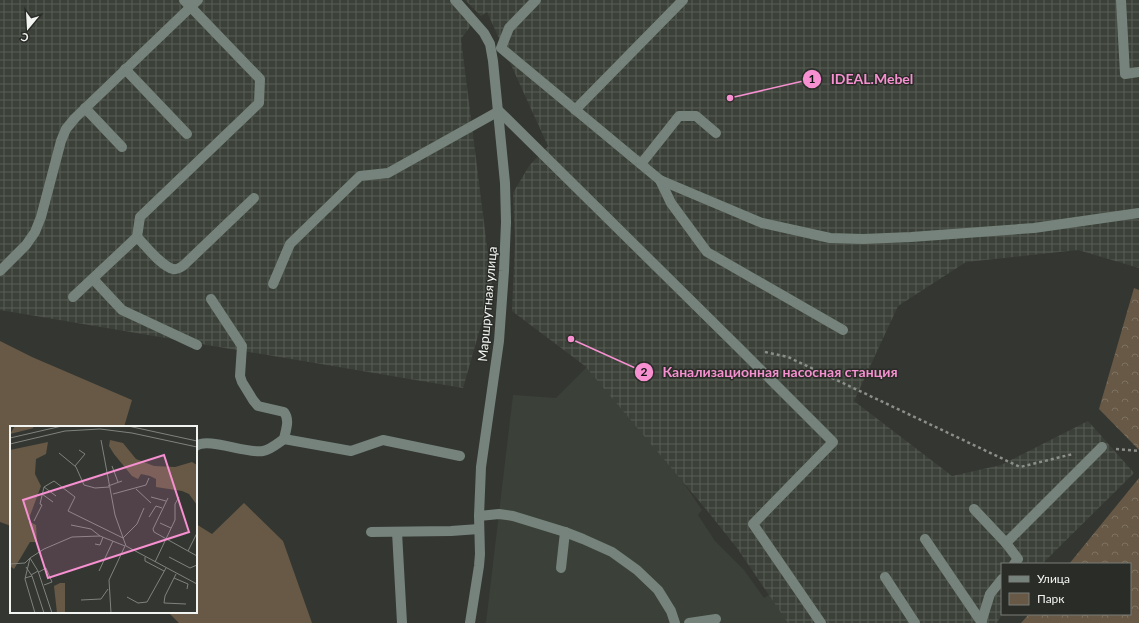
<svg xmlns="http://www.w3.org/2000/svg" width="1139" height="623" font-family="Lato,sans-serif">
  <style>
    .built { fill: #3b4138 }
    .industrial { fill: url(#industrial-grid) }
    .green { fill: #675945 }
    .forest { fill: url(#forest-crowns) }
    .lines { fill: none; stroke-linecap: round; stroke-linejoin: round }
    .path { stroke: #8c8e8a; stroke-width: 2.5; stroke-dasharray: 3 3; stroke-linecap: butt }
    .minor { stroke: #75837c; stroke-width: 10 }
    .labels { text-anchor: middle; stroke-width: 3; stroke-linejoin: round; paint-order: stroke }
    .street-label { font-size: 13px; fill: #f2f4f1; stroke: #2a2c28 }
    .inset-road { fill: none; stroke: #80827e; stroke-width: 1 }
    .view { fill: #f690d0; fill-opacity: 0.15; stroke: #f690d0; stroke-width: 2 }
    .inset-edge { fill: none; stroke: #f2f4f1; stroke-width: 2 }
    .leader { fill: none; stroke: #f690d0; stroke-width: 1.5 }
    .callout-dot { fill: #f690d0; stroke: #2a2c28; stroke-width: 1.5 }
    .mark-label { font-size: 12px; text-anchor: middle; font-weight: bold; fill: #111 }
    .callout-label { font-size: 14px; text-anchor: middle; font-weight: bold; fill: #f690d0; stroke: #2a2c28; stroke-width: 3; stroke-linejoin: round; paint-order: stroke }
  </style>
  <defs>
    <pattern id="industrial-grid" width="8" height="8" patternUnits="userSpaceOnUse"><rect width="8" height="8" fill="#3b4138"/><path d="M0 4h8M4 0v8" fill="none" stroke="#585d55"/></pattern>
    <pattern id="forest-crowns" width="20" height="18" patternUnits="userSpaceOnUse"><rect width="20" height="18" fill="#675945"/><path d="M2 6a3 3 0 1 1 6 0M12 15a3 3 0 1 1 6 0" fill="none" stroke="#7d7160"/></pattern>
  </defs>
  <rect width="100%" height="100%" fill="#343632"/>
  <path class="built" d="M594,360l24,27 84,123 -4,5 17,26 29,29 20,28 17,-11 27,36h-322l27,-228 43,3z"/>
  <g class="industrial">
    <path d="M0,0h449l23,24 -11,15 31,248 -29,101 -463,-78z"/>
    <path d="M465,0h674v268l-61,-18 -112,12 -68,44 -44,95 98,75 49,-11 87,-44 46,52 -92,91h-40v50l-5,9h-209l-51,-75 -32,-40 -120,-142 -73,-55 3,-70 -2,-48 16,-27 19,-20 -61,-134 -6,4z"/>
  </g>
  <g class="green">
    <path d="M0,341l32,16 100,43 -8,27h-113v99l-11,-4z"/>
    <path d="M244,503l39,38 29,82h-133l-11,-11h28v-88l16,10z"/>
  </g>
  <g class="forest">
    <path d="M1134,288l5,2v160l-40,-41z"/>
    <path d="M1139,478v145h-118l8,-9h101v-50h-61z"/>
  </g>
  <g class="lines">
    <g class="path">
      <path d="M765,352l23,5 232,110 53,-13"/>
      <path d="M1116,449l23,2"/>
    </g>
    <g class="minor">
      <path d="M455,0l29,33 6,11 3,17 12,122 1,39 -2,49 -5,70 -18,126 -2,49 1,38 -1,12 -9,57"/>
      <path d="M536,0l-27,28 -8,20 159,132 11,23 36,49 136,78"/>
      <path d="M1121,0l4,74 14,-2"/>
      <path d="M125,69l62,65"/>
      <path d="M85,108l37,39"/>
      <path d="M575,110l108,-110"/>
      <path d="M641,164l38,-48h17l20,17"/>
      <path d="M660,180l102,43 68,15 33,1 48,-2 123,-9 105,-15"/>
      <path d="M137,237c9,9 24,29 36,32 5,1 8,-2 11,-4l70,-67"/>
      <path d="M0,271l26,-26 9,-13 6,-15 20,-76 5,-12 9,-11 123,-118"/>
      <path d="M93,279l29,31 75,35"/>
      <path d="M273,284l17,-40 70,-68 28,-3 111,-62 239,236 95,95 -80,82 68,99"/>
      <path d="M73,297l64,-60 3,-20 119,-114 1,-24 -76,-79"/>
      <path d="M211,299l31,47 -2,30 2,6 11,18 5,6 26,6c6,8 2,17 0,27"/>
      <path d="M196,446c12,-9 50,8 67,5 7,-1 15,-8 21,-12l67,12 32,-11 77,16"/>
      <path d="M974,509l32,34"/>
      <path d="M479,516l20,-2 14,2 52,16 18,7 29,13 25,18 21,20 13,21 4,12"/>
      <path d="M371,532l80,-1 28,-2"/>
      <path d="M397,532l5,91"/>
      <path d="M925,539l57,84"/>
      <path d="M1014,564l4,-5 -12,-16 96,-96"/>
      <path d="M561,568l4,-36"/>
      <path d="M885,577l30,46"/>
      <path d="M689,623l27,-4"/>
      <path d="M981,623l9,-29 12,-15"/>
    </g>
  </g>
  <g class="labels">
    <g class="street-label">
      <text transform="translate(487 304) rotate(-85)" y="5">Маршрутная улица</text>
    </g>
  </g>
  <g transform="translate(10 426)">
    <rect width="187" height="187" fill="#343632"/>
    <path d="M100,14l13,3 13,16 18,7 21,1 17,-5 5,3v40l-8,-11 -7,-3 -26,-4v-8l-6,-3 -9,-2 -3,5 -6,-3 -18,-22 -5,-8z" fill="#675945"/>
    <path d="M5,0h16l3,2 -24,6zM38,16l-2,12 -10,5 -1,15 6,12 -13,35 8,4 1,17h-7l-16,27 -4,-3v-116zM50,157h5v30h-8l-3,-27z" fill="#675945"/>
    <path class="inset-road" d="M118,0l69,15M0,12l52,-12M91,14l14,75 11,31 71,38M0,18l55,-13 35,-2 32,4 65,14M49,27l17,14 8,18 11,3 14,-1M65,40l10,-12 -6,-4M102,40l6,16M98,60l14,-5M34,61l12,9M126,63l15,14M32,68l11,8M103,68l33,-9 3,-7M141,71l15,4M158,72l-15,31 1,3 43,24M139,91l7,-11 6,2M24,95l8,-16 -2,-1 4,-17 10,-6 21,16 -7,14 55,27 14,-14 7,-16M150,97l11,5M61,99l20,4 9,7 25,10 -16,34 2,33M85,118l5,1 3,-8M178,125l9,-18M135,131v4l19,10M159,131l21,11 7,-3M145,136l20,-42v-16l4,-7M0,138l15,-1 5,-5 8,13 -7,4M28,145l14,42M89,145l14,-30M29,146l7,-4 6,14 -8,3M166,148l-11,22 -1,7 22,1M22,150l12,37M15,152l7,-2 -6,-9M164,152l14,6 -1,5M117,171l11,6 9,-1 19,-34M71,174l20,-1 7,-10M25,187l-10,-34 5,-21 14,-9 28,-12 28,-1"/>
    <path class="view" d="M154,29l25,77 -141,46 -25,-78z"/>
    <rect width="187" height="187" class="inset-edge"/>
  </g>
  <path class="leader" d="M730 98L812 79M571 339L644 372"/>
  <g class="callout-dot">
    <circle cx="730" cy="98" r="4"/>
    <circle cx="571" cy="339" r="4"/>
    <circle cx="812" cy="79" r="10"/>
    <circle cx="644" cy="372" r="10"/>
  </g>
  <g class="mark-label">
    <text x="812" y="83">1</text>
    <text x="644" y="376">2</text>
  </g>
  <g class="callout-label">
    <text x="872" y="84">IDEAL.Mebel</text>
    <text x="780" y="377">Канализационная насосная станция</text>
  </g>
  <rect x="1001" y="563" width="130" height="52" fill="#2a2c28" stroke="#7a7c78"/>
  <rect x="1009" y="576" width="20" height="6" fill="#75837c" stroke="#7a7c78"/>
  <text x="1037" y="583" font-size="12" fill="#f2f4f1">Улица</text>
  <rect x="1009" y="593" width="20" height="12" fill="#675945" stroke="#7a7c78"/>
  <text x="1037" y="603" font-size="12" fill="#f2f4f1">Парк</text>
  <g transform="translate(28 28) rotate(198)" stroke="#2a2c28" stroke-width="3" paint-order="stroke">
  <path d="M0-3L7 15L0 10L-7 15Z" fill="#f2f4f1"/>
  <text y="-6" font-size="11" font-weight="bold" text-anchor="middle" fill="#f2f4f1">С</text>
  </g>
</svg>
